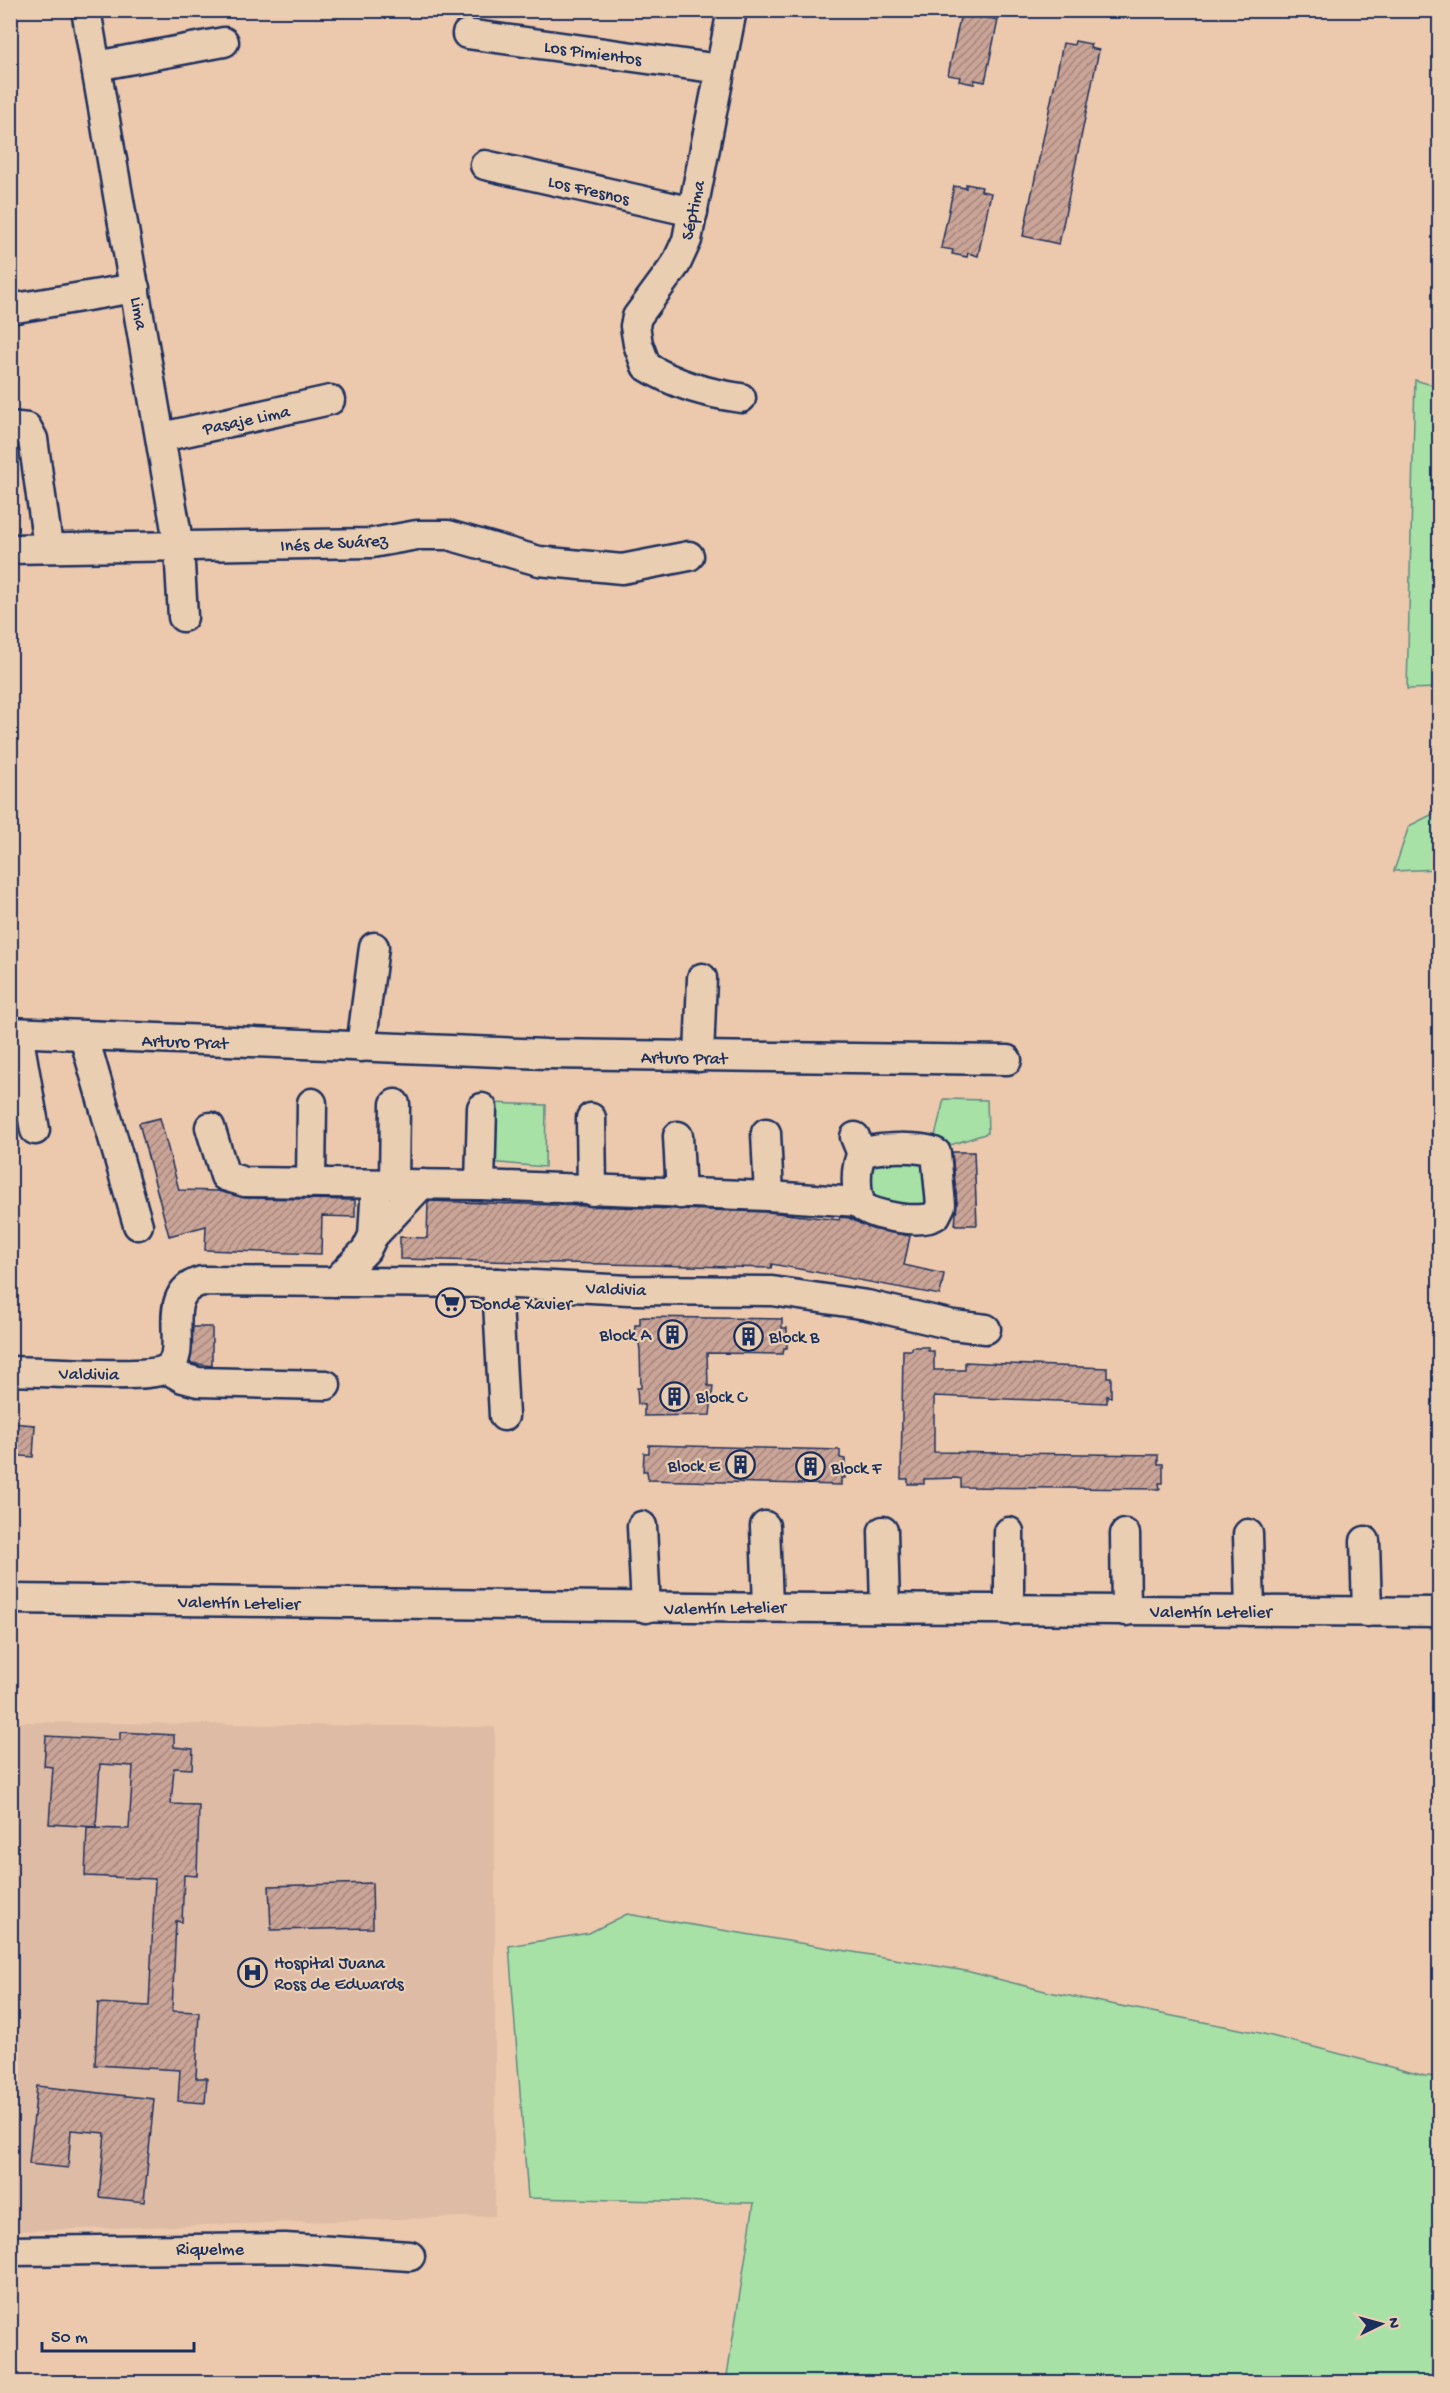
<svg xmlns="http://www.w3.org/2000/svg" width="1450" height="2393" font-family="'Gochi Hand',sans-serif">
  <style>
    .built { fill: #debba4 }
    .green { fill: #a7e1a6; stroke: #618882; stroke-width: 1.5 }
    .building { fill: url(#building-hatch); stroke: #1b2f5e; stroke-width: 1.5 }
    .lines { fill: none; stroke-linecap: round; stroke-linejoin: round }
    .minor-casing { stroke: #1b2f5e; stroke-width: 33 }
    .minor { stroke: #eaceb1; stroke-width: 28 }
    .labels { text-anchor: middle; stroke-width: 4.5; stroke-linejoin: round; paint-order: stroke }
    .street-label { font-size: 18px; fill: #1b2f5e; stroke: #eaceb1 }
    .poi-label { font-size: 18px; fill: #1b2f5e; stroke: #eaceb1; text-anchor: start }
  </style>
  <defs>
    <pattern id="building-hatch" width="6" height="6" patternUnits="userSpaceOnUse" patternTransform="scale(1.5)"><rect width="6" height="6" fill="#caa496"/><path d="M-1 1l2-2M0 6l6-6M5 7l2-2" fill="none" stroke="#a3867e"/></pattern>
  </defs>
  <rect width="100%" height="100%" fill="#ecc9ac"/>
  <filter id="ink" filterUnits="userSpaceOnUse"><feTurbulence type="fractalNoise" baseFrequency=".0167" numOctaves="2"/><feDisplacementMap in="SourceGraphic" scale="12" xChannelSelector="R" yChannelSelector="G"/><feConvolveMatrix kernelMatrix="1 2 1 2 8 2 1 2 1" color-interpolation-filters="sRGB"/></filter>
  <g filter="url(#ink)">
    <path class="built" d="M10,1722l485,5v489l-484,15z"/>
    <g class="green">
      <path d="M1415,380l24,7v301l-32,1z"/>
      <path d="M1439,811v58l-45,2 15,-45z"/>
      <path d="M944,1099l43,1 1,33 -47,15 -8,-4z"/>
      <path d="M490,1103l56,2 -1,62 -57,-5z"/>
      <path d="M932,1162l-1,50 -63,-9 -1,-40z"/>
      <path d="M627,1914l339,57 83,21 211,41 165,43 14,1v305h-713l28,-179 -226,-5 -19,-252 80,-13z"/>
    </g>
    <g class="building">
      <path d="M973,11l16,3 -1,4 10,2 -13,62 -10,-2 -1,4 -15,-3 1,-4 -12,-2 13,-62 12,2z"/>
      <path d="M1075,41l16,3 -1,4 9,2 -40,194 -36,-8 40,-193 11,2z"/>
      <path d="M966,184l16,3 -1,4 10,2 -13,63 -10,-3 -1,4 -15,-3 1,-4 -12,-2 13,-62 12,2z"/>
      <path d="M160,1118l19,72 39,1 27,7 110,2v17l-33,-1 -1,38 -116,-4 1,-24 -37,10 -30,-113z"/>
      <path d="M952,1152h22l3,73h-22l2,-22z"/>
      <path d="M428,1201l340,11 71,8 1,-3 9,1 23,11 38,7 -6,29 40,9 -4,21 -168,-31 -1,4 -371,-9v-22l27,1z"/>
      <path d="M640,1317l142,2v9h5v20h-3l-1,6 -76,-1 1,33h5l-3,29 -66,1v-11l-6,-1 -1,-16h4l-1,-37 -1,-8 -5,-1 1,-17h5z"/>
      <path d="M193,1327h19v39l-22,-3z"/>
      <path d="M912,1347h16v4h6v19h31v-8l67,3 75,3v9h4v20l-4,-1v7l-173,-7v56l224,3v9h5v19h-4l1,6 -199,-2v-8l-4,-1 -33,1v5h-16v-5h-7l2,-129h9z"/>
      <path d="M10,1423l25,2 -2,32 -23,-2z"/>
      <path d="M649,1445l191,5v8l5,1v19h-4v7l-193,-5 -1,-9h-4l1,-18h5z"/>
      <path d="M120,1732l54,3v12l19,2 -1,20 -18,-1 -3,36 28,1 -2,71 -13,-1 -2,47 -6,-1 -4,90 27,1 -3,66h11l-2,25 -27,-2 2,-31 -85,-5 3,-62 51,3 6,-127 -70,-3 2,-48 42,1 4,-63 -33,-2 -4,63 -47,-3 4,-57 -9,-1 2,-30 74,4z"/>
      <path d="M372,1883l1,45 -102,2 -2,-44z"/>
      <path d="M37,2086l117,13 -10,103 -45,-5 6,-64 -34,-3 -3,38 -39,-4z"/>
    </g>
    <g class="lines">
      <defs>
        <g id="minor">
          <path d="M86,10l93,537 4,70"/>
          <path d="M732,10l-45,230 -11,24 -39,53 -2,9 3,18 8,22c30,19 60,27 95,32"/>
          <path d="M467,34l253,35"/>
          <path d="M96,66l128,-24"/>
          <path d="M485,165l208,47"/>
          <path d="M10,309l125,-21"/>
          <path d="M10,426l17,2 6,11 15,107"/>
          <path d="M162,437l168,-37"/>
          <path d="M10,549l362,-6 45,-8h31l91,26 83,8 67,-13"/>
          <path d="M10,1032l536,22 461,6"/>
          <path d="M18,1033l17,97"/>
          <path d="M84,1037l54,188"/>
          <path d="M361,1047l13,-100"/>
          <path d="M699,1057l3,-79"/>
          <path d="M591,1118l1,73"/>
          <path d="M210,1127l15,49 20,6 235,3 289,11 90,6"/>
          <path d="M766,1133l3,63"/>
          <path d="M678,1136l3,58"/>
          <path d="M855,1137l7,17c-7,12 -7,39 0,52 11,10 61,19 74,9l5,-10 -5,-52c-13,-7 -61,-7 -74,1"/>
          <path d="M311,1181l1,-78"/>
          <path d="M394,1184l1,-80"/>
          <path d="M480,1185l2,-77"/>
          <path d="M373,1236l49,-52"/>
          <path d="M335,1282l31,-32 7,-14 3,-51"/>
          <path d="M497,1283l7,133"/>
          <path d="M167,1369l16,9 15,4 128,3"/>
          <path d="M10,1371c26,0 142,9 158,-3 23,-17 -12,-75 34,-87l295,2 132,7 143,1 95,14 86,20 33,4"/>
          <path d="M642,1526l4,82"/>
          <path d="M765,1526l3,80"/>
          <path d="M883,1531l2,77"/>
          <path d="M1009,1532v78"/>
          <path d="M1125,1534l1,77"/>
          <path d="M1248,1534l2,77"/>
          <path d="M1365,1541l2,71"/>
          <path d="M10,1599c477,7 953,11 1430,13"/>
          <path d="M10,2251l275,-3 125,8"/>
        </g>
      </defs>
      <use href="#minor" class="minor-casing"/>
      <use href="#minor" class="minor"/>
    </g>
  </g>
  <defs>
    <symbol id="supermarket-ring" viewBox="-11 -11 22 22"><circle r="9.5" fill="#eaceb1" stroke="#1b2f5e" stroke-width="1.5"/><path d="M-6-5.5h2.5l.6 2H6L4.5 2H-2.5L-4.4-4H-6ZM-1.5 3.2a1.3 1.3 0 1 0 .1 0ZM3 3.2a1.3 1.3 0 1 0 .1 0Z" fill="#1b2f5e"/></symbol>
    <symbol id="building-ring" viewBox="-11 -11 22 22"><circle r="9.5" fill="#eaceb1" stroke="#1b2f5e" stroke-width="1.5"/><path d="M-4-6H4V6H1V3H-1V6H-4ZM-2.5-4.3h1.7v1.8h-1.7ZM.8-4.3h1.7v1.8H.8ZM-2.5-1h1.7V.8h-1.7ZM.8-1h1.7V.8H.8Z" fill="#1b2f5e"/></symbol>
    <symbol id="hospital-ring" viewBox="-11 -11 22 22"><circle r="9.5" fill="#eaceb1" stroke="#1b2f5e" stroke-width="1.5"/><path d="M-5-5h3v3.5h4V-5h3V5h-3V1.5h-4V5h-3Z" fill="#1b2f5e"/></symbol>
  </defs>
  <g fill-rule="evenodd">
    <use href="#supermarket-ring" x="434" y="1286" width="33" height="33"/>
    <use href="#building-ring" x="656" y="1318" width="33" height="33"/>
    <use href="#building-ring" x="732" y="1320" width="33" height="33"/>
    <use href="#building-ring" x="658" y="1380" width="33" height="33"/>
    <use href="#building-ring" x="724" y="1448" width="33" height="33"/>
    <use href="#building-ring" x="794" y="1450" width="33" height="33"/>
    <use href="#hospital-ring" x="236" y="1956" width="33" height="33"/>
  </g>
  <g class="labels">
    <g class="street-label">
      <text transform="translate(593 52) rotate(8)" y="6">Los Pimientos</text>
      <text transform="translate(589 189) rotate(13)" y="6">Los Fresnos</text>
      <text transform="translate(692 210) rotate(-78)" y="6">Séptima</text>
      <text transform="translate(140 313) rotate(80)" y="6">Lima</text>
      <text transform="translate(246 419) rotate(-12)" y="6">Pasaje Lima</text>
      <text transform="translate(334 542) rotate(-3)" y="6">Inés de Suárez</text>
      <text transform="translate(185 1041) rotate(2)" y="6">Arturo Prat</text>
      <text transform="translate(684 1057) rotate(1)" y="6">Arturo Prat</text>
      <text transform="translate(616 1288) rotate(2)" y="6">Valdivia</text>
      <text transform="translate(89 1373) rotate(1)" y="6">Valdivia</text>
      <text transform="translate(239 1602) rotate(1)" y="6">Valentín Letelier</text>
      <text transform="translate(725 1607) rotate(-1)" y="6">Valentín Letelier</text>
      <text x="1211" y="1617">Valentín Letelier</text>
      <text x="210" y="2254">Riquelme</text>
    </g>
    <g class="poi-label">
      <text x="471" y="1309">Donde Xavier</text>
      <text x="651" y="1340" text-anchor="end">Block A</text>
      <text x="769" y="1342">Block B</text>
      <text x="696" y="1402">Block C</text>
      <text x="720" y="1471" text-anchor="end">Block E</text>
      <text x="831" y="1473">Block F</text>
      <text x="274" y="1968">Hospital Juana<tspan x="274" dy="21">Ross de Edwards</tspan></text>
    </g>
  </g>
  <rect width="1450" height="2393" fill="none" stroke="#eaceb1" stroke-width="36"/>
  <rect x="18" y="18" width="1414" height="2357" fill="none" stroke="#1b2f5e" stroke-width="2" filter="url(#ink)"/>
  <g transform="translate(1381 2324) rotate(85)" stroke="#eaceb1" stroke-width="4.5" paint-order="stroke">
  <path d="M0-4.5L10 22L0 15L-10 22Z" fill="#1b2f5e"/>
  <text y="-9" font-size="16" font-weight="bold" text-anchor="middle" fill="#1b2f5e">N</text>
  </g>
  <path d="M42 2342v9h152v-9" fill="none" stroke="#1b2f5e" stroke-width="3"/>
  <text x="51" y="2342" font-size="18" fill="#1b2f5e" stroke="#eaceb1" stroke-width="4.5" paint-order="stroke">50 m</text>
</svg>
